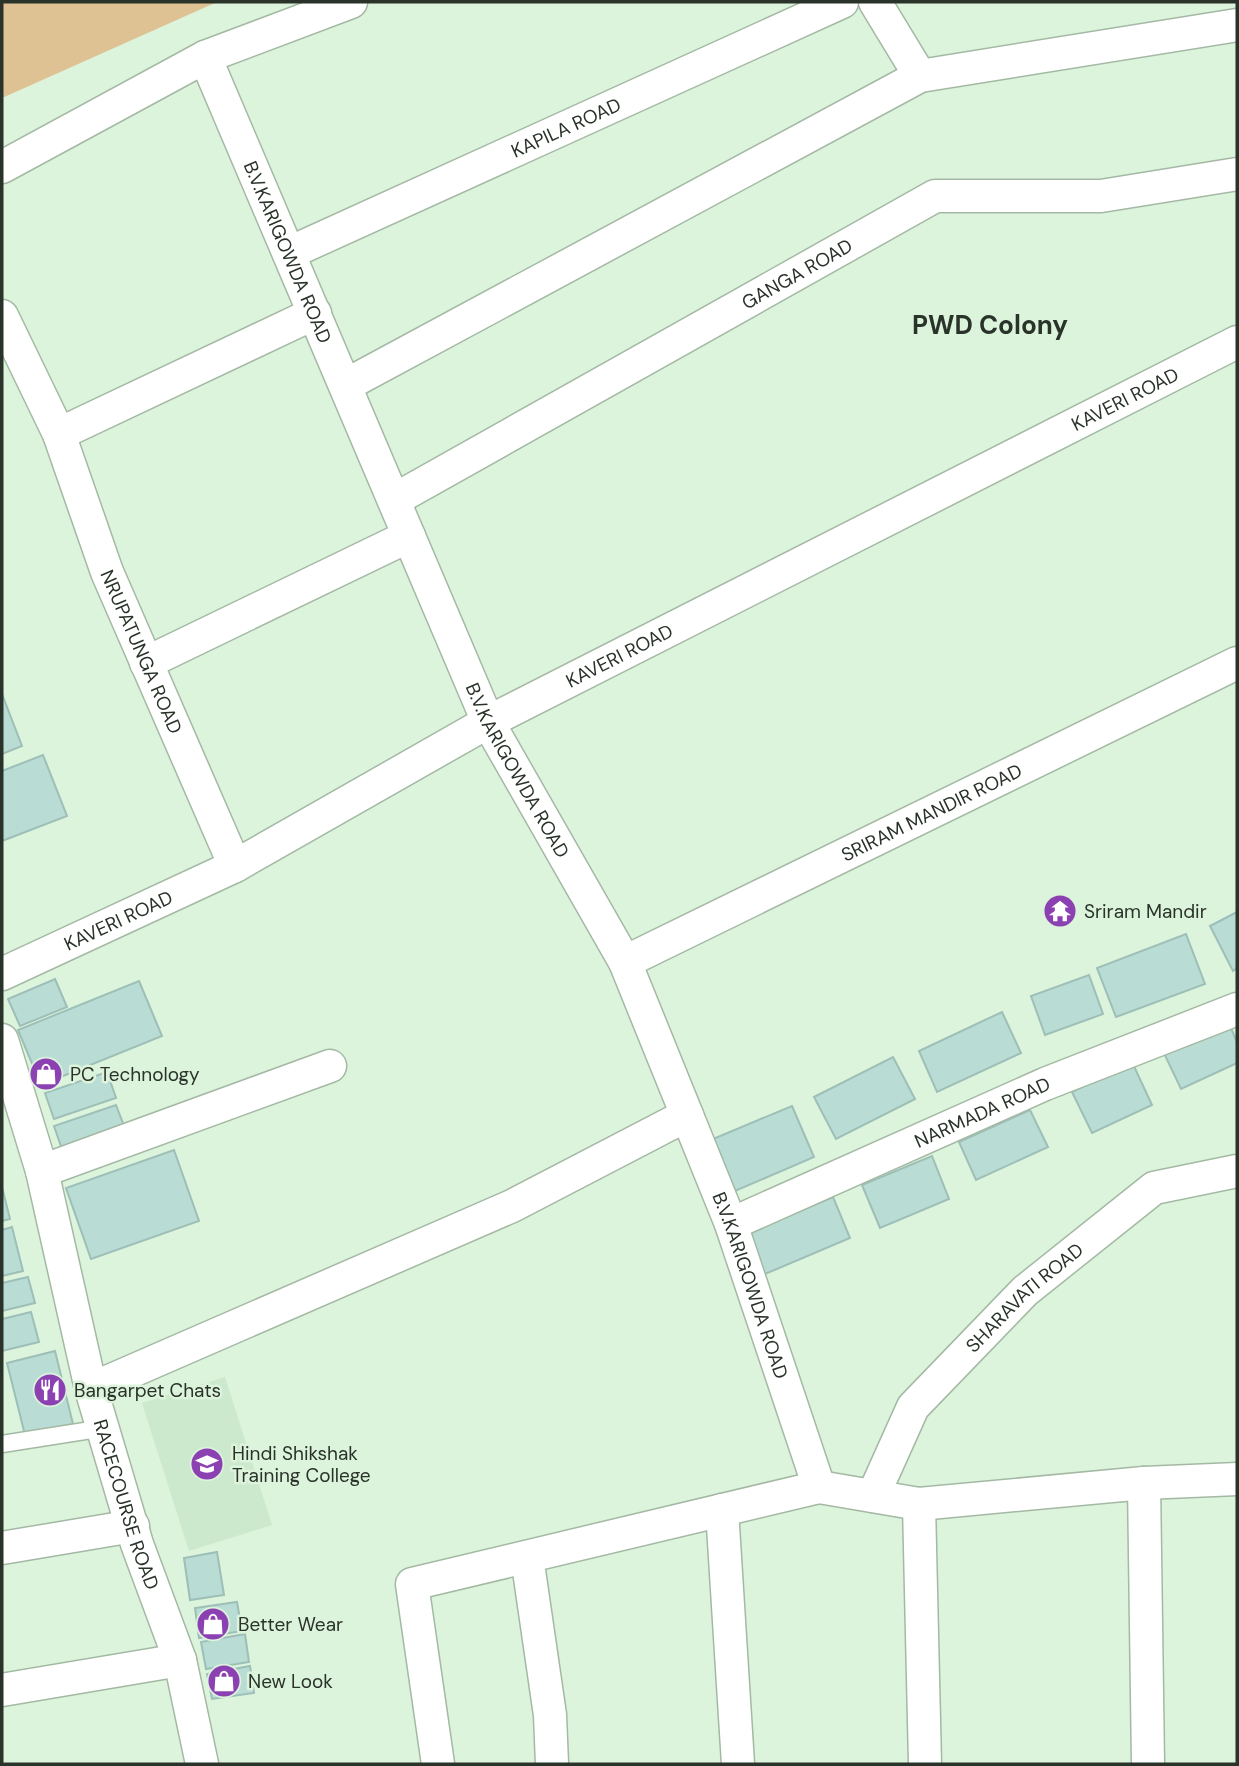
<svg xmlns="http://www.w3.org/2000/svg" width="1239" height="1766" font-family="'DM Sans',sans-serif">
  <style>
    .built { fill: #cce8cd }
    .green { fill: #dfc293 }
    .building { fill: #b9dcd4; stroke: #9dbfb7; stroke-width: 2 }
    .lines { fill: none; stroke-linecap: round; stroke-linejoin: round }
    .lane-casing { stroke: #a4b9a4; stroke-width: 19 }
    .street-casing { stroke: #a4b9a4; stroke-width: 35 }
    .lane { stroke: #fff; stroke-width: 16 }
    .street { stroke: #fff; stroke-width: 32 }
    .labels { text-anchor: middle; stroke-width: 5; stroke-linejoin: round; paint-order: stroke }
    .street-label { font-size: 19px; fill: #2a332a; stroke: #dcf3dc }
    .poi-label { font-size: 19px; fill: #2a332a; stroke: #dcf3dc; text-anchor: start }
    .district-label { font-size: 26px; font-weight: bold; fill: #2a332a; stroke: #dcf3dc }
  </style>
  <rect width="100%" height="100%" fill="#dcf3dc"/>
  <path class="built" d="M225,1377l47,148 -83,26 -47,-148z"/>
  <path class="green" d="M2,2h215l-215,96z"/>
  <g class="building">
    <path d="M2,694l20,52 -20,8z"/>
    <path d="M43,755l24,61 -65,25v-70z"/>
    <path d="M1237,912v56l-4,3 -23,-45z"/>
    <path d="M1186,934l19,50 -89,33 -19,-49z"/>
    <path d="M1089,975l14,39 -58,21 -14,-39z"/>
    <path d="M55,979l12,28 -47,19 -12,-27z"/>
    <path d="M139,981l23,55 -121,49 -23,-55z"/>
    <path d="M1002,1012l19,41 -84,39 -18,-41z"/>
    <path d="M1227,1019l10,23v21l-56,26 -19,-40z"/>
    <path d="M893,1057l22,42 -79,40 -22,-42z"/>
    <path d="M1132,1062l20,43 -60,28 -20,-41z"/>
    <path d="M107,1072l9,26 -62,21 -9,-26z"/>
    <path d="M116,1105l10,26 -63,21 -9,-26z"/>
    <path d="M792,1106l22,51 -79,34 -22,-52z"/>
    <path d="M1030,1110l18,37 -72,33 -17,-38z"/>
    <path d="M174,1150l25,71 -108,38 -25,-71z"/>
    <path d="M932,1156l17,43 -69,29 -18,-43z"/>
    <path d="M2,1187l8,32 -8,2z"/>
    <path d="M833,1197l17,41 -85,36 -17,-41z"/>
    <path d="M12,1227l11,44 -21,5v-46z"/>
    <path d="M28,1277l7,26 -33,8v-28z"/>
    <path d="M31,1312l8,30 -37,9v-32z"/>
    <path d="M55,1351l18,73 -48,11 -18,-72z"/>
    <path d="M217,1552l7,43 -34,5 -6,-42z"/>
    <path d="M237,1602l5,29 -43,7 -4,-30z"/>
    <path d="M245,1634l4,28 -43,7 -5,-27z"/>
    <path d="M250,1666l4,27 -42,6 -5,-25z"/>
  </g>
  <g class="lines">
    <defs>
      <path id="lane" d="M2,1444l102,-16"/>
      <g id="street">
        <path d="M875,2l45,74"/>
        <path id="s1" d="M205,57l283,665 137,240 106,262 88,263"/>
        <path d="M2,167l203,-110 146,-55"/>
        <path id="s2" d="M289,253l553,-251"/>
        <path id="s3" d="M2,316l57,118 48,138 128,294"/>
        <path d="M346,385l574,-309 317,-51"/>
        <path d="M59,434l256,-121"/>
        <path id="s4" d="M394,500l541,-304h166l136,-22"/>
        <path d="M146,663l263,-127"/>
        <path id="s5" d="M625,962l612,-299"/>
        <path id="s6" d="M2,974l233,-108 253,-144 749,-380"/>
        <path id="s7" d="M2,1040l40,131 49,218 46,155 43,116 22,104"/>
        <path d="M42,1171l288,-105"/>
        <path id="s8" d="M731,1224l314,-140 192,-75"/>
        <path d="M91,1389l421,-183 175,-91"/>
        <path d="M1144,1483l4,281"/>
        <path id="s9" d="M873,1496l40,-89 112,-116 129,-103 83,-17"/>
        <path d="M919,1504l6,260"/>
        <path d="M722,1510l16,254"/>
        <path d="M2,1548l131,-22"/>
        <path d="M527,1557l23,158 2,49"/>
        <path d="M2,1690l178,-30"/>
        <path d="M438,1764l-26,-180 407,-97 100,17 225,-21 93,-4"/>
      </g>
    </defs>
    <use href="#lane" class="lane-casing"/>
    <use href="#street" class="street-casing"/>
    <use href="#lane" class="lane"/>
    <use href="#street" class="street"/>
  </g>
  <defs>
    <symbol id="temple-disc" viewBox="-11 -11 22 22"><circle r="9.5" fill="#8c41b3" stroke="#dcf3dc"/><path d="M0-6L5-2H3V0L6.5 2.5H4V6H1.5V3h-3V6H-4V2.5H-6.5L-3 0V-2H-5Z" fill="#fff"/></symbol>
    <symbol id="shop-disc" viewBox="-11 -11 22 22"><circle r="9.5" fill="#8c41b3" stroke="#dcf3dc"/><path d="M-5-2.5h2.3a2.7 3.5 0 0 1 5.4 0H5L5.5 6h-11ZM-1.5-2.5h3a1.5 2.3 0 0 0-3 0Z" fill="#fff"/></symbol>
    <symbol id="restaurant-disc" viewBox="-11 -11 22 22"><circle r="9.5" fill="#8c41b3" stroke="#dcf3dc"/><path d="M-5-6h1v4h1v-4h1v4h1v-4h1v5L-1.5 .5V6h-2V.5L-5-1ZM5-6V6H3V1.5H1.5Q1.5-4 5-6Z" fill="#fff"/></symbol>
    <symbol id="university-disc" viewBox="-11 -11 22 22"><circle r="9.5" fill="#8c41b3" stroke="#dcf3dc"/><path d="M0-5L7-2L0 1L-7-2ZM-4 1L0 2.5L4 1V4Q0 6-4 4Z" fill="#fff"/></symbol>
  </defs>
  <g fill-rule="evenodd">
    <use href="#temple-disc" x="1041" y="892" width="38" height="38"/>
    <use href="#shop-disc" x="27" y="1055" width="38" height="38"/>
    <use href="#restaurant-disc" x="31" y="1371" width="38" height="38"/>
    <use href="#university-disc" x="188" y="1445" width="38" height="38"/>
    <use href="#shop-disc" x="194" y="1605" width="38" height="38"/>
    <use href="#shop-disc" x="205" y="1662" width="38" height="38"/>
  </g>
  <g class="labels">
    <g class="street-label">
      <text dy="7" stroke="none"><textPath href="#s2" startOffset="304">KAPILA ROAD</textPath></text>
      <text dy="7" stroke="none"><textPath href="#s1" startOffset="212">B.V.KARIGOWDA ROAD</textPath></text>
      <text dy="7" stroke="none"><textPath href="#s4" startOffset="462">GANGA ROAD</textPath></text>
      <text dy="7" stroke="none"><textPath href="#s6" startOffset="1262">KAVERI ROAD</textPath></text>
      <text dy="7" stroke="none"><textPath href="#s3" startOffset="364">NRUPATUNGA ROAD</textPath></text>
      <text dy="7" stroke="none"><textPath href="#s6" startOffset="695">KAVERI ROAD</textPath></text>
      <text dy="7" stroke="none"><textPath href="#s1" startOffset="779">B.V.KARIGOWDA ROAD</textPath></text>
      <text dy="7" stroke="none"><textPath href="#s5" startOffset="341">SRIRAM MANDIR ROAD</textPath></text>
      <text dy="7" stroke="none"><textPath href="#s6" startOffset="128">KAVERI ROAD</textPath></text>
      <text dy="7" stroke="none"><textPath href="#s8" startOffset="275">NARMADA ROAD</textPath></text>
      <text dy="7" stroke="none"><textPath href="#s1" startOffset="1346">B.V.KARIGOWDA ROAD</textPath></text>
      <text dy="7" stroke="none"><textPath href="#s9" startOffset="254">SHARAVATI ROAD</textPath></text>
      <text dy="7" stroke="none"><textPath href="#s7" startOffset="481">RACECOURSE ROAD</textPath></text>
    </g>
    <g class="poi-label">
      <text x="1084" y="918">Sriram Mandir</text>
      <text x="70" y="1081">PC Technology</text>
      <text x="74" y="1397">Bangarpet Chats</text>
      <text x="232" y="1460">Hindi Shikshak<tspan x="232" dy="22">Training College</tspan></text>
      <text x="238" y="1631">Better Wear</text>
      <text x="248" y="1688">New Look</text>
    </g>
    <g class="district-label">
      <text x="990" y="334">PWD Colony</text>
    </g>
  </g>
  <rect width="1239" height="1766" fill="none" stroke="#2a332a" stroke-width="7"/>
</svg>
